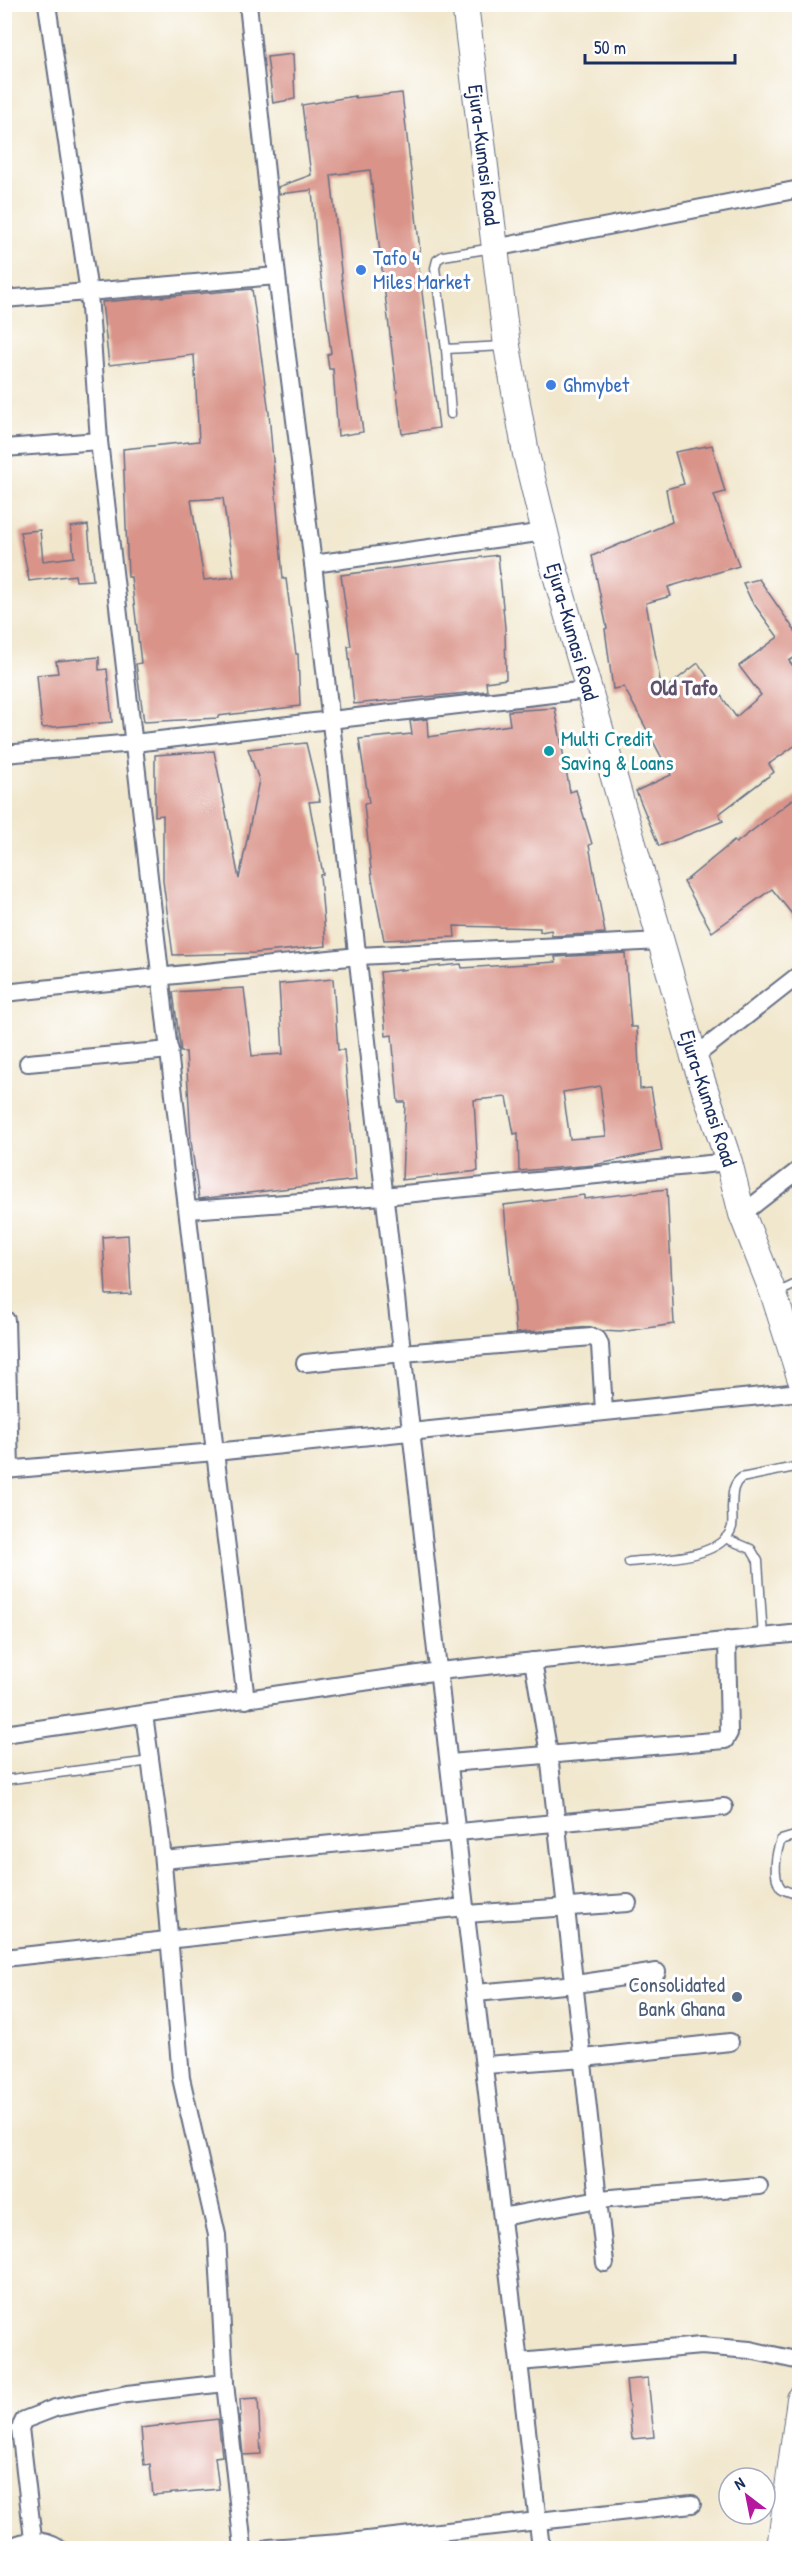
<svg xmlns="http://www.w3.org/2000/svg" width="804" height="2553" font-family="'Patrick Hand',sans-serif">
  <style>
    .building { fill: #d99388; fill-rule: evenodd }
    .lines { fill: none; stroke-linecap: round; stroke-linejoin: round }
    .service-casing { stroke: #666f85; stroke-width: 11 }
    .minor-casing { stroke: #666f85; stroke-width: 20 }
    .primary-casing { stroke: #666f85; stroke-width: 28 }
    .service { stroke: #fff; stroke-width: 8 }
    .minor { stroke: #fff; stroke-width: 16 }
    .primary { stroke: #fff; stroke-width: 26 }
    .shop-dot { fill: #3f7fe0; stroke: #fff; stroke-width: 2 }
    .culture-dot { fill: #0f9aa8; stroke: #fff; stroke-width: 2 }
    .service-dot { fill: #5c6f8a; stroke: #fff; stroke-width: 2 }
    .labels { text-anchor: middle; stroke-width: 6; stroke-linejoin: round; paint-order: stroke }
    .street-label { font-size: 21px; fill: #1b2f5e; stroke: #fff }
    .shop-label { font-size: 21px; fill: #366cbe; stroke: #fff; text-anchor: start }
    .culture-label { font-size: 21px; fill: #0d838f; stroke: #fff; text-anchor: start }
    .service-label { font-size: 21px; fill: #4e5e75; stroke: #fff; text-anchor: end }
    .neighbourhood-label { font-size: 22px; font-weight: bold; fill: #5e526d; stroke: #fff }
  </style>
  <rect width="100%" height="100%" fill="#fff"/>
  <filter id="ink" filterUnits="userSpaceOnUse"><feTurbulence type="fractalNoise" baseFrequency=".0167" numOctaves="2"/><feDisplacementMap in="SourceGraphic" scale="12" xChannelSelector="R" yChannelSelector="G"/><feConvolveMatrix kernelMatrix="1 2 1 2 8 2 1 2 1" color-interpolation-filters="sRGB"/></filter>
  <filter id="wash" filterUnits="userSpaceOnUse"><feTurbulence type="fractalNoise" baseFrequency=".008" numOctaves="4" result="noise"/><feDisplacementMap in="SourceGraphic" scale="24" xChannelSelector="R" yChannelSelector="G"/><feGaussianBlur stdDeviation="1.35" result="paint"/><feColorMatrix in="noise" values="0 0 0 0 0 0 0 0 0 0 0 0 0 0 0 0 0 1.4 0 .05"/><feComposite in="paint" operator="in"/></filter>
  <g filter="url(#wash)">
    <rect width="100%" height="100%" fill="#f1e7cd"/>
    <g id="blocks">
      <g class="building">
        <path d="M293,54l2,45 -22,4 -6,-46z"/>
        <path d="M402,93l18,158 -3,1 22,176 -37,6 -32,-264 -39,5 11,106 21,151 -25,4 -5,-67h-4l-2,-14 4,-2 -12,-91h-1l-6,-72 -33,4 -1,-7 33,-12 -9,-70 53,-9v2z"/>
        <path d="M252,289l17,124 14,166h3l10,75h2l2,52 -82,10v2l-74,4 -8,-58 5,-1 -10,-86h-3l-5,-128 76,-8 -5,-86 -85,10 -7,-63zM223,498l11,79 -30,3 -13,-80z"/>
        <path d="M712,445l13,47 -11,3 25,71 -71,21 3,9 -25,7 16,88 36,-28 38,54 25,-22 -22,-29 39,-29 -27,-37 -8,-17 16,-4 41,59v16l-11,7 11,14v67l-31,22 5,8 -55,42 4,7 -64,25 -23,-55 35,-16 -47,-88 -11,2 -8,-60 2,-1 -15,-72 80,-34 -6,-33 18,-5 -9,-32z"/>
        <path d="M88,525l5,55 -17,1 -1,-6 -46,6 -9,-49 20,-2 3,31 31,-4 -3,-30z"/>
        <path d="M498,555l7,73 1,51 -20,3 1,9 -133,13 -6,-58h3l-10,-71z"/>
        <path d="M99,657v13l8,-1 5,53 -70,6 -5,-53 21,-2 -2,-12z"/>
        <path d="M555,708l15,84 6,-2 16,54 -3,1 16,88 -53,3 -1,-6 -11,2v-4l-86,-2 1,11 -71,3 -12,-61 -8,-75 5,-1 -10,-64 53,-5 -2,-13 17,-2 1,18 82,-12 -2,-14z"/>
        <path d="M306,743l14,58 -11,1 14,72 -3,1 6,71 -71,7 -82,2 -10,-74v-66l-8,1v-61l59,-4 25,128 20,-99 -11,-31z"/>
        <path d="M800,794v130l-28,-35 -60,43 -28,-50 50,-41 2,2z"/>
        <path d="M625,953l6,74h6l3,62 11,-1 11,63 -68,14 -75,6 -1,-38 -4,1 -7,-37 -33,3 4,71 -76,9 3,-78h-7l-6,-67 -6,1 -6,-64 81,-8 1,4 94,-6 -1,-5zM600,1086l6,50 -36,3 -7,-47z"/>
        <path d="M333,979l5,71h6l12,130 -157,19 -8,-58 -5,-89h-5l-8,-60 71,-4 8,68 31,-2 -4,-70z"/>
        <path d="M667,1189l7,135 -54,8 -17,-1 -12,-4 -75,6 -12,-128 80,-10v4z"/>
        <path d="M128,1235l3,59 -25,1 -3,-58z"/>
        <path d="M648,2378l6,59 -22,2 -6,-59z"/>
        <path d="M258,2398l3,56 -18,1 -4,-38 2,-1 -1,-17z"/>
        <path d="M218,2419l4,37 -7,1 4,32 -66,6 -3,-31 -6,1 -3,-37z"/>
      </g>
    </g>
  </g>
  <g filter="url(#ink)">
    <use href="#blocks" fill-opacity="0" stroke="#666f85" stroke-width="1.5"/>
    <g class="lines">
      <defs>
        <g id="service">
          <path d="M446,349l58,-3"/>
          <path d="M451,414l-5,-65 -11,-81 2,-8 6,-4 50,-8"/>
          <path d="M777,1293l23,-11"/>
          <path d="M725,1538l26,11 7,12 5,76"/>
          <path d="M629,1562c27,-3 93,-2 103,-35 1,-6 0,-14 0,-19 1,-12 -1,-22 9,-30l59,-12"/>
          <path d="M4,1780l147,-19"/>
          <path d="M800,1838l-9,-1 -10,3c-5,12 -9,37 0,48 5,4 13,5 19,7"/>
        </g>
        <g id="minor">
          <path d="M47,4l42,289 10,148 116,1011 31,248"/>
          <path d="M248,4l29,272 36,288 152,1343 76,641"/>
          <path d="M494,248l306,-59"/>
          <path d="M4,299l273,-23"/>
          <path d="M4,448l95,-7"/>
          <path d="M313,564l232,-32"/>
          <path d="M4,754l130,-11 453,-53"/>
          <path d="M4,993l354,-37 303,-15"/>
          <path d="M694,1057l106,-83"/>
          <path d="M28,1063l142,-13"/>
          <path d="M189,1210l195,-14 345,-34"/>
          <path d="M742,1214l58,-45"/>
          <path d="M6,1320l4,149"/>
          <path d="M305,1363l98,-10 189,-16 6,3 2,5 4,66"/>
          <path d="M4,1470l211,-18 585,-60"/>
          <path d="M533,1661l16,93 56,509"/>
          <path d="M144,1714l17,126 20,238 36,157 8,148 18,165"/>
          <path d="M4,1734l435,-63 361,-38"/>
          <path d="M450,1763l275,-23 4,-7 -2,-93"/>
          <path d="M163,1860l561,-53"/>
          <path d="M466,1914l162,-11"/>
          <path d="M4,1958l461,-51"/>
          <path d="M476,1993l100,-9 81,-12"/>
          <path d="M485,2065l99,-7 146,-16"/>
          <path d="M502,2217l97,-18 160,-13"/>
          <path d="M519,2362l182,-16 49,4 50,11"/>
          <path d="M33,2539l-13,-111 4,-8 31,-12 72,-14 98,-11"/>
          <path d="M9,2548c17,-9 32,-10 49,0"/>
          <path d="M269,2548l71,-5 352,-39"/>
        </g>
        <g id="primary">
          <path id="s1" d="M465,4l42,342 19,108 26,107 142,496 35,105 13,52 32,81 26,82"/>
          <path d="M780,2548l20,-149"/>
        </g>
      </defs>
      <use href="#service" class="service-casing"/>
      <use href="#minor" class="minor-casing"/>
      <use href="#primary" class="primary-casing"/>
      <use href="#service" class="service"/>
      <use href="#minor" class="minor"/>
      <use href="#primary" class="primary"/>
    </g>
  </g>
  <g class="shop-dot">
    <circle cx="361" cy="270" r="6"/>
    <circle cx="551" cy="385" r="6"/>
  </g>
  <circle class="culture-dot" cx="549" cy="751" r="6"/>
  <circle class="service-dot" cx="737" cy="1997" r="6"/>
  <g class="labels">
    <g class="street-label">
      <text dy="7" stroke="none"><textPath href="#s1" startOffset="152">Ejura-Kumasi Road</textPath></text>
      <text dy="7" stroke="none"><textPath href="#s1" startOffset="638">Ejura-Kumasi Road</textPath></text>
      <text dy="7" stroke="none"><textPath href="#s1" startOffset="1124">Ejura-Kumasi Road</textPath></text>
    </g>
    <g class="shop-label">
      <text x="373" y="265">Tafo 4<tspan x="373" dy="24">Miles Market</tspan></text>
      <text x="563" y="392">Ghmybet</text>
    </g>
    <g class="culture-label">
      <text x="561" y="746">Multi Credit<tspan x="561" dy="24">Saving &amp; Loans</tspan></text>
    </g>
    <g class="service-label">
      <text x="725" y="1992">Consolidated<tspan x="725" dy="24">Bank Ghana</tspan></text>
    </g>
    <g class="neighbourhood-label">
      <text x="684" y="695">Old Tafo</text>
    </g>
  </g>
  <rect width="804" height="2553" fill="none" stroke="#fff" stroke-width="24"/>
  <g transform="translate(747 2496) rotate(328)"><circle r="28" fill="#ffffff" stroke="#a4acbf" stroke-width="1.5"/>
  <path d="M0-4.5L10 22L0 15L-10 22Z" fill="#b5179e"/>
  <text y="-9" font-size="16" font-weight="bold" text-anchor="middle" fill="#1b2f5e">N</text>
  </g>
  <path d="M585 54v9h150v-9" fill="none" stroke="#1b2f5e" stroke-width="3"/>
  <text x="594" y="54" font-size="18" fill="#1b2f5e" stroke="#ffffff" stroke-width="4.5" paint-order="stroke">50 m</text>
</svg>
